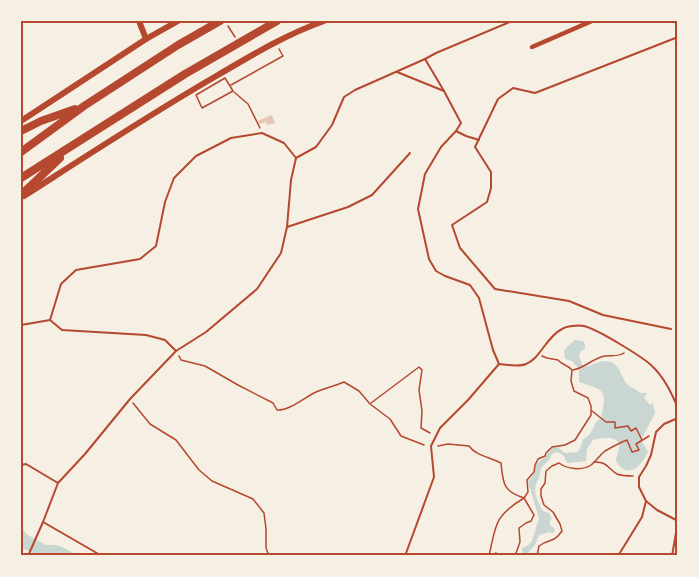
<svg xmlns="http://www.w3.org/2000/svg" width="699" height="577" font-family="'Fira Sans Condensed',sans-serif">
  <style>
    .water { fill: #c9d6d2 }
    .building { fill: #e6c5b7 }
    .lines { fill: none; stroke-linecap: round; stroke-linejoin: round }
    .path { stroke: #b5482f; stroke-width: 1.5 }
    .service { stroke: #b5482f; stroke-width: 2 }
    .minor { stroke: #b5482f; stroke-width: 4.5 }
    .tertiary { stroke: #b5482f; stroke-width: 6 }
    .trunk { stroke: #b5482f; stroke-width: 8 }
    .neatline { fill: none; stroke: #b5482f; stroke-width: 2 }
  </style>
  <rect width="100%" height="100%" fill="#f6efe4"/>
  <g class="water">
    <path d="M575,340l8,1 2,3v5l-4,2 -2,4 4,12c9,-1 14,-6 23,-6 15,1 14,16 22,24 4,3 8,4 12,8h7l-3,5 6,7 3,-2 2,10 -14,27 7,12c-7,15 -20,28 -32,9 0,-5 3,-10 3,-15 -1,-12 -18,-8 -26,-6l-6,9 -1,12 -18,2 -2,-1 -2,-6 -6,-4 -5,1 -5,8 -7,7c-1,7 -1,9 -4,14 -5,10 1,20 6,29l6,2 3,6 -2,1v5l4,3 1,4 -3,1 -3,-1 -10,3 -4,10 -7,8 -1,3h-4l-1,-8 5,-2 5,-5 7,-23 -11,-36 6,-8 1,-8 4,-5 5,-3 9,-11 6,1 6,5 13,-1c2,-3 3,-6 4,-9 2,-7 2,-3 7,-8 5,-6 5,-13 12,-17 6,-28 5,-27 -22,-36v-13l-7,-8 -7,-2 -1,-9z"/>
    <path d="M21,525l5,9 20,11h10l6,2 17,9h-38l-20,-8z"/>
  </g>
  <path class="building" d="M272,115l3,8 -8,2 -1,-3 -7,2 -1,-3z"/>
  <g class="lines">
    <g class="path">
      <path d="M228,26l7,11"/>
      <path d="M225,78l8,13 -31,17 -6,-13z"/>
      <path d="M231,85l52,-29 -4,-7"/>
      <path d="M234,92l14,12 12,24"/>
      <path d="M179,356l2,4 24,6 33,19 35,18 4,7c12,1 28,-13 39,-18 9,-4 19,-6 28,-10l15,9 11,13 20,15 11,17 23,9"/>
      <path d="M573,370c12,-2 20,-12 32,-14 7,-1 13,1 19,-3"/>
      <path d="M133,403l17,21 26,16 23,30 13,11 41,18 11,14 2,16v19l3,8"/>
      <path d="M371,403l48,-36 3,3 -3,20 3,21 -1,17 9,5"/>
      <path d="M592,411l14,11h9v6l13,-2 3,5 5,-3 6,12"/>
      <path d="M438,446l10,-2 21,2c7,10 21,11 32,17 2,21 2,28 23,35"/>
      <path d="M594,462c13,-1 14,7 23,12 5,2 11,2 16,2"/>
      <path d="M485,554l7,1 4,-2 3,3"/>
      <path d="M489,556c7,-31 5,-40 35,-58"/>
      <path d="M504,556h3"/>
      <path d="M515,556l5,-14 -1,-14 7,-5 5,-2 3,-6 -10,-17 4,-6 -1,-12 7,-8 1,-7 3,-6 7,-3 1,-3 6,-6 13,-2 10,-5 16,-25v-9l-3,-8 -14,-7 -3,-10 1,-11c-4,-5 -10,-5 -14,-10l-11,-2 -5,-2"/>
      <path d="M537,556l2,-10c10,-8 14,-2 23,-15l-2,-7 -7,-12 -9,-7 -3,-9v-7l4,-6 1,-12 6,-5 7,-3c8,6 23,8 32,2 5,-4 9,-10 14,-14 7,-4 14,-8 22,-11l5,12 7,-2 -3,-6 13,-8"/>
    </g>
    <g class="service">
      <path d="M397,72l47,19"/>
      <path d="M456,131l10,5 13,4"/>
      <path d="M287,227l61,-20 24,-12 38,-42"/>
      <path d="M50,320l12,10 84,5 19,5 11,11"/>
      <path d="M21,325l29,-5 11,-36 15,-14 64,-11 16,-13 9,-44 9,-24 22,-22 35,-18 31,-5 22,10 12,15"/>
      <path d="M671,329l-68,-14 -34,-14 -74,-12 -35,-41 -8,-23 35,-23 4,-14v-16l-16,-25 23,-48 15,-11 22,5 143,-56"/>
      <path d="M499,364c8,1 20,3 27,0 14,-5 20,-27 36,-35 4,-3 16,-4 22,-3 13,3 57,30 67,39 13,12 20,27 27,43"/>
      <path d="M678,418l-14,6 -8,8 -5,23 -5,11 -7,11v10l7,14 11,9 21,11"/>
      <path d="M21,465l5,-1 32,19"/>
      <path d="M43,522l59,34"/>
      <path d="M28,556l15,-34 15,-39 27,-29 45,-55 46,-48 30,-19 51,-43 24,-36 6,-26 4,-47 5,-22 20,-11 16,-22 12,-28 11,-7 70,-31 11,-6 76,-32"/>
      <path d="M405,556l29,-79 -3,-31 9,-18 28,-28 31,-36 -6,-14 -14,-52 -9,-13 -25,-9 -9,-5 -7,-12 -11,-50 7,-35 16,-27 15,-16 5,-8 -17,-32 -19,-32"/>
      <path d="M618,556l24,-39 4,-16"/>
      <path d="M672,556l6,-35"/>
    </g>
    <path class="minor" d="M532,47l60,-26"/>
    <g class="tertiary">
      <path d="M139,21l7,18"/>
      <path d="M21,121l125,-82 32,-18"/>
      <path d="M24,196c64,-41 128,-83 194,-121 34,-20 69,-41 106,-54"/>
    </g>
    <g class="trunk">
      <path d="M21,131l20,-10 34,-12"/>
      <path d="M21,152l63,-46 94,-61 42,-24"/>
      <path d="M21,178l164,-104 92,-53"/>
      <path d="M21,195l39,-37"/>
    </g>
  </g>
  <rect width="699" height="577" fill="none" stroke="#f6efe4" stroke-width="45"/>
  <rect x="22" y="22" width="654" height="532" class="neatline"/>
</svg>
